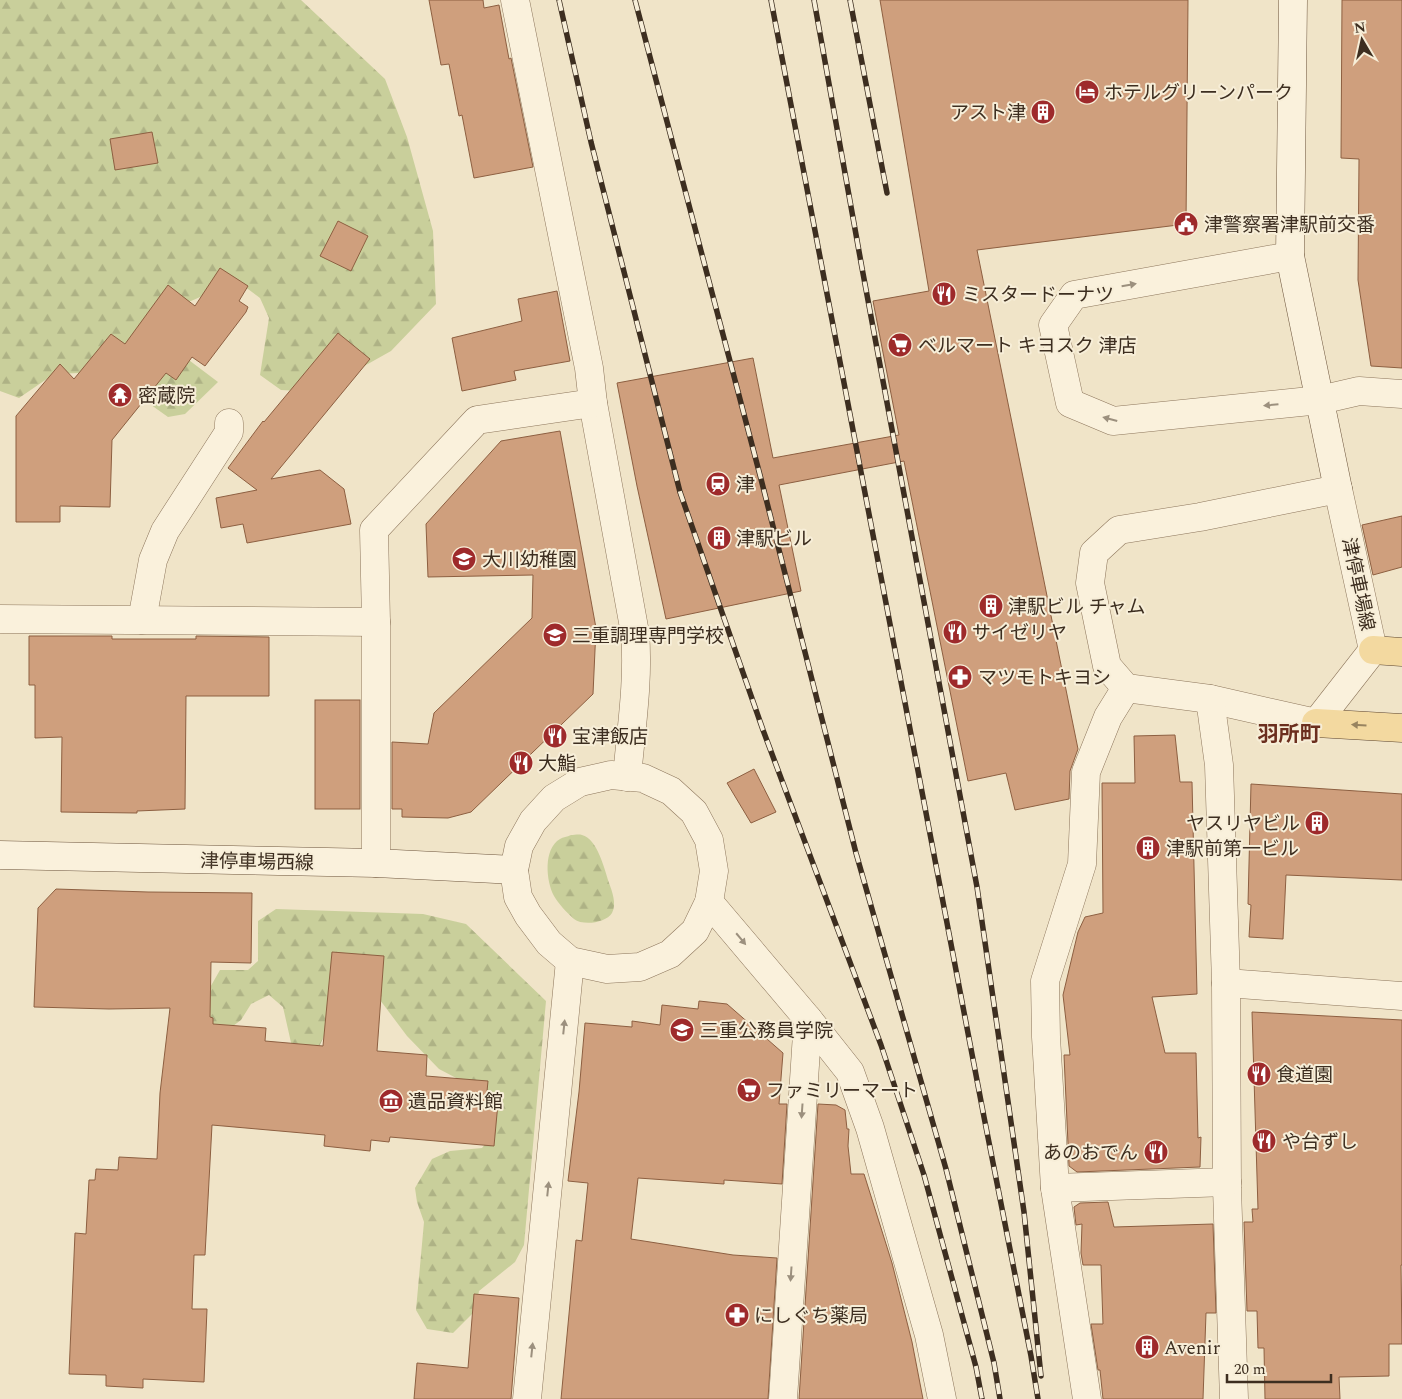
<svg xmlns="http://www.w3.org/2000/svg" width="1402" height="1399" font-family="Spectral,'Noto Sans JP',serif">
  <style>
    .forest { fill: url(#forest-firs) }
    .building { fill: #cf9f7d; stroke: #8d5f41 }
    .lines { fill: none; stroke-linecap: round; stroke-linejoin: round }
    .street-casing { stroke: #8d765c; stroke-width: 29 }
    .secondary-casing { stroke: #6f573f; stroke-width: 29 }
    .primary-casing { stroke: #5b4430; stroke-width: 29 }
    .street { stroke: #faf1dc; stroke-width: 28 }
    .secondary { stroke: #faf1dc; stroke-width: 28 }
    .primary { stroke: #f3d9a0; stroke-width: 28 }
    .rail-casing { stroke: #3d2e20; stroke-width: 5.5 }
    .rail { stroke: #f7eed8; stroke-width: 4; stroke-dasharray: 11; stroke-linecap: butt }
    .oneway { fill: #9c907e }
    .oneway2 { fill: #988460 }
    .labels { text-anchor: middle; stroke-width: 4; stroke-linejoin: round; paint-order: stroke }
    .poi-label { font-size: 19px; fill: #3d2e20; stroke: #f7eed8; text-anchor: start }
    .street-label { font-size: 19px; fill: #3d2e20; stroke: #f7eed8 }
    .quarter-label { font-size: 21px; font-weight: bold; fill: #6b2e1e; stroke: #f7eed8 }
  </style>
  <defs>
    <pattern id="forest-firs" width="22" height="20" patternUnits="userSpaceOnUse" patternTransform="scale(1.25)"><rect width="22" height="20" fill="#c9cf9b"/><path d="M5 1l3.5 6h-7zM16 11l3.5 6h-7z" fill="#aeb285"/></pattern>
  </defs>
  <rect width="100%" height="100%" fill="#f0e4c8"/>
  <g class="forest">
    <path d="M0,0h301l84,79 22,58 26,94 3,73 -45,47 -73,41 -37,-2 -21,-15 9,-57 -9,-20 -12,-9 -34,2 -46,20 -7,28 57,43 -33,32 -17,3 -63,-45 -51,2 -35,24 -19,-7z"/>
    <path d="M571,835c3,0 8,-1 11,0 15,3 23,35 27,48 3,8 8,21 3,30 -6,10 -29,13 -38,6 -7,-6 -16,-16 -20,-23 -8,-15 -11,-47 6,-57 3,-2 7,-2 11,-4z"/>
    <path d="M276,909l147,5 43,10 80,77 -22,244 -9,17 -36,29 -4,20 -22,22 -26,-4 -11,-19 8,-88 -7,-20 -2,-14 17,-29 18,-8 32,-3 5,-6 1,-39 -7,-12 -42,-22 -32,-33 -27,-36 -47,17 -15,32 -26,-2 -9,-40 -14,-12 -18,9 -10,16 -12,9 -37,-10 28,-49h28l10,-9v-40z"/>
  </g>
  <g class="building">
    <path d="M429,0h54l1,8 15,-3 10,54 2,-1 22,109 -59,11 -12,-63 -3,1 -10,-52 -8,1z"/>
    <path d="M880,0h308l-2,224 -209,26 101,499 -8,22 -1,28 -54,11 -9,-37 -38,8 -64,-320 -125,24 22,106 -135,28 -29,-133 -20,-103 136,-25 20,100 126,-23 -26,-134 56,-10z"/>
    <path d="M1342,0h60v368l-31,-2 -13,-86 1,-121 -18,-1z"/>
    <path d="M152,132l6,31 -43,7 -5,-31z"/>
    <path d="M338,221l30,15 -17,35 -31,-15z"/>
    <path d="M220,268l28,18 -9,15 9,6 -2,5 -41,54 -13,-9 -16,23 -10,-7 -54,67 -2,67 -50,-1v16h-44v-106l44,-52 14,15 37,-45 14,10 43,-59 27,21z"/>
    <path d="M557,291l13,70 -56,10 2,9 -54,11 -10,-53 70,-17 -4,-22z"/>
    <path d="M338,333l32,26 -99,120 49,-9 24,19 7,35 -104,19 -4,-19 -22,4 -5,-30 41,-8 -29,-22 35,-47 1,1z"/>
    <path d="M560,431l36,197 -3,66 -122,118 -23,6 -46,-1v-8h-10v-67l36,2 6,-31 98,-95 1,-43 -105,2 -2,-53 75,-83z"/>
    <path d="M1402,516v51l-29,8 -11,-50z"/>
    <path d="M29,636h83v3h84v-3l73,1v59h-83l-1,113 -48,2v2l-76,-1 1,-75 -27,1v-53h-6z"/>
    <rect x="315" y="700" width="45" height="109"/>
    <path d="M1175,735l5,47h12l5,212 -45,3 13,56h31l2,85 3,-1 -1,30 -123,5 -8,-6 -5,-111h6l-7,-60 15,-63 7,-15 18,-4 -1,-130h33l-1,-47z"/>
    <path d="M754,769l22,43 -25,11 -24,-40z"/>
    <path d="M1251,784l151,10v86l-116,-5 -3,64 -34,-2 2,-32 -3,-1z"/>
    <path d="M56,889l92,3 104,1 -1,70 -40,-1 -1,55 3,1v6l53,4 -1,13 58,5 9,-94 52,4 -7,95 50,4 -1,21 62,5 -2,21 12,1 -4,43 -104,-9 -1,5 -18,-2 -1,11 -46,-5 1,-11 -113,-10 -7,130h-11l-2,54h15l-3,73 -61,-3v9l-37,-2v-11l-37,-1 6,-141 11,1 3,-54h6l1,-11 22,1 1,-13 38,2 3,-66 10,-85 -61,1 -75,-2 4,-99z"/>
    <path d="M699,1001l28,3 56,49 -4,51h8l-5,80 -58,-4v4l-86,-6 -7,61 102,16 44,3 -9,141h-207l15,-159 6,1 6,-58 -20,-2 11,-89 6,-69 47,4v-6l28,4 2,-20 36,4z"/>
    <path d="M1252,1012l150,8v245h-1l1,79h-13v32l-50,1 1,22h-75l-1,-51h-6l-1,-37h-10l-3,-89h9l-1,-13h6z"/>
    <path d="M818,1104l18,1 9,5 2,19h2l-1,17 3,28h13l28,89 20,79 11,57h-124z"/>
    <path d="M1108,1202l6,25 99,-3 3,89h-10l-3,86h-100l-3,-29h-2l-7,-46h12l-2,-59h-18l-2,-12 1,-29 -6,1 -2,-18 6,-4z"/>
    <path d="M474,1294l45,4 -8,101h-97l3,-36 51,5z"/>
  </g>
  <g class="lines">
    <defs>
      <g id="street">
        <path d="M515,0l74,368 4,35 42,230c4,47 -4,97 -8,144"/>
        <path d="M1290,256l-216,39 -21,30 17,78 43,18 207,-21 39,-9 43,3"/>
        <path d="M1338,489l35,161 -57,73 -106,-24 -84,-11 -19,-22 -17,-83 4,-30 25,-23 81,-13z"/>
        <path d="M0,619l376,3"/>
        <path d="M142,620l11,-60 12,-29 64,-99v-9"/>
        <path d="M1210,699l9,66 7,218 1,205 7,211"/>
        <path d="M611,775l32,3 28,13 23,21 15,28 5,31 -5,31 -14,29 -25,23 -30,13 -33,2 -37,-8 -21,-18 -21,-28 -10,-18 -4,-27 5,-24 14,-25 21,-23 26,-16z"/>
        <path d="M376,863v-241l-2,-92 103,-110 116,-17"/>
        <path d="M709,902l99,117 -25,380"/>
        <path d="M1226,983l176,13"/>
        <path d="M808,1019l42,53 20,56 59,207 13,64"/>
        <path d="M1055,1188l172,-6"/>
        <path d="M527,1399l43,-438"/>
        <path d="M1087,1399l-32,-211 -9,-151 -1,-56 37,-117 4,-92 22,-55 18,-29"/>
      </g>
      <g id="secondary">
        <path d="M1293,0l-3,256 48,233"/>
        <path d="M0,855l376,8 138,7"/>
      </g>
      <g id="primary">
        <path d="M1373,650l29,2"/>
        <path d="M1316,723l86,5"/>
      </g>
    </defs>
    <use href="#street" class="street-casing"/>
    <use href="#secondary" class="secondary-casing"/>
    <use href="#primary" class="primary-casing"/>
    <use href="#street" class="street"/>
    <use href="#secondary" class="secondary"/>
    <use href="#primary" class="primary"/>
    <defs>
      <g id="rail">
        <path d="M559,0l32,142 89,350 83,238 118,315 43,130 52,192 6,32"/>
        <path d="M635,0l126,479 95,374 90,316 48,194 6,36"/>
        <path d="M771,0l213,1117 47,239 7,43"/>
        <path d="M814,0l48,268 115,619 47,325 17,164"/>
        <path d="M850,0l37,193"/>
      </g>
    </defs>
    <use href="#rail" class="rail-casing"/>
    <use href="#rail" class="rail"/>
  </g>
  <defs><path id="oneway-solid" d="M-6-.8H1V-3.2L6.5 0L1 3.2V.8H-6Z" transform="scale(1.25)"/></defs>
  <g class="oneway">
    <use href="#oneway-solid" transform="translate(1129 285) rotate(-10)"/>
    <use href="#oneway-solid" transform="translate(1271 405) rotate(174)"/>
    <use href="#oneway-solid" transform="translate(1110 419) rotate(-165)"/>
    <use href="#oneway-solid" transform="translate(741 939) rotate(50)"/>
    <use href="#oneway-solid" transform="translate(564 1027) rotate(-84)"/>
    <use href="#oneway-solid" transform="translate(802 1111) rotate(94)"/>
    <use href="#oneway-solid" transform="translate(548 1189) rotate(-84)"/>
    <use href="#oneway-solid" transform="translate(791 1274) rotate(94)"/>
    <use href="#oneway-solid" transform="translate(532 1350) rotate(-84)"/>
  </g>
  <use class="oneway2" href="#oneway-solid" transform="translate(1359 725) rotate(-177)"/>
  <defs>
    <symbol id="hotel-disc" viewBox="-11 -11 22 22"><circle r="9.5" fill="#9e2a2b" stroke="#f7eed8"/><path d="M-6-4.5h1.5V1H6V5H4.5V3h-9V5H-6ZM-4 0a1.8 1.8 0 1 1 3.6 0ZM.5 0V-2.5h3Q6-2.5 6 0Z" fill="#fff"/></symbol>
    <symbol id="building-disc" viewBox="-11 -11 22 22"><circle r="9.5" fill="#9e2a2b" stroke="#f7eed8"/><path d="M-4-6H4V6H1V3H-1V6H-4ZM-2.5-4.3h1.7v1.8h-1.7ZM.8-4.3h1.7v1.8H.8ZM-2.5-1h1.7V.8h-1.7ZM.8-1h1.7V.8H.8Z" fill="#fff"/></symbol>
    <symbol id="civic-disc" viewBox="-11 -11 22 22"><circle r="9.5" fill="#9e2a2b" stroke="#f7eed8"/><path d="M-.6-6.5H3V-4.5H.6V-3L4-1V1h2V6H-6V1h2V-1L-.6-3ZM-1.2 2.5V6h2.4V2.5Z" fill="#fff"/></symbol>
    <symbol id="restaurant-disc" viewBox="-11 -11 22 22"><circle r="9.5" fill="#9e2a2b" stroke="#f7eed8"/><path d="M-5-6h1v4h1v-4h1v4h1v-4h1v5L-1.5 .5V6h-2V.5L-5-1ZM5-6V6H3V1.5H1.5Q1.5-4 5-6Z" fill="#fff"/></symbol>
    <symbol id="supermarket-disc" viewBox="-11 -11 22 22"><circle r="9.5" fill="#9e2a2b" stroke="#f7eed8"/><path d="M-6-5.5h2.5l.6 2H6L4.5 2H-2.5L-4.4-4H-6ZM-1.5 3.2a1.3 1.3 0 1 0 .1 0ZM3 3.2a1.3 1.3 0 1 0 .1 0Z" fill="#fff"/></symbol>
    <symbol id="temple-disc" viewBox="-11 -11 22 22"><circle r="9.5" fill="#9e2a2b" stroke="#f7eed8"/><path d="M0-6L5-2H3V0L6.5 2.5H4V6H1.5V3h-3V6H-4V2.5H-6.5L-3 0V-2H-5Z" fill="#fff"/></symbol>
    <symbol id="station-disc" viewBox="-11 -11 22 22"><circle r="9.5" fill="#9e2a2b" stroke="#f7eed8"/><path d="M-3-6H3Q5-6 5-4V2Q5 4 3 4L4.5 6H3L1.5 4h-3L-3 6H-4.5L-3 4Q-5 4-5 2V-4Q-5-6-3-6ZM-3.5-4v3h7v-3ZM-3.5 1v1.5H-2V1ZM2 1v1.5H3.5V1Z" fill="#fff"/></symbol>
    <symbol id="school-disc" viewBox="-11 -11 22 22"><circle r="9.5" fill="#9e2a2b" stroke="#f7eed8"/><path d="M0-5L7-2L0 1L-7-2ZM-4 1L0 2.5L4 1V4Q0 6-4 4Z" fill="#fff"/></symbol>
    <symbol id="university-disc" viewBox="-11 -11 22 22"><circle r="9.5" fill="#9e2a2b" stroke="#f7eed8"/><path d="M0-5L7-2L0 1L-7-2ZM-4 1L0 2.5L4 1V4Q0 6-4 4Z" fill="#fff"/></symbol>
    <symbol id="pharmacy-disc" viewBox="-11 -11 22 22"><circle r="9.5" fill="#9e2a2b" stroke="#f7eed8"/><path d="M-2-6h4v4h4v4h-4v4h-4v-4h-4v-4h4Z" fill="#fff"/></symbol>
    <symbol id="museum-disc" viewBox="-11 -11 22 22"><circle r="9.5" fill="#9e2a2b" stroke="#f7eed8"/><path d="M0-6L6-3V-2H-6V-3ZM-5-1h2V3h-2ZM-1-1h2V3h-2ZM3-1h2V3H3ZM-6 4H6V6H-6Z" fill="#fff"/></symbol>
  </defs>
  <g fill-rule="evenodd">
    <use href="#hotel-disc" x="1073" y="78" width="28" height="28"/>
    <use href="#building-disc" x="1029" y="98" width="28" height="28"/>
    <use href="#civic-disc" x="1172" y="210" width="28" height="28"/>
    <use href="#restaurant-disc" x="930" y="280" width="28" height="28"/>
    <use href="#supermarket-disc" x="886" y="331" width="28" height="28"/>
    <use href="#temple-disc" x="106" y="381" width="28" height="28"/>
    <use href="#station-disc" x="704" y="470" width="28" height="28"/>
    <use href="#building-disc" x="705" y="524" width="28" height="28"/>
    <use href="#school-disc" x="450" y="545" width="28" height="28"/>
    <use href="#building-disc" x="977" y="592" width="28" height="28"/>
    <use href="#restaurant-disc" x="941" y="618" width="28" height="28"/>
    <use href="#university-disc" x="541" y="621" width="28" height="28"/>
    <use href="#pharmacy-disc" x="946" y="663" width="28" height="28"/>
    <use href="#restaurant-disc" x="541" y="722" width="28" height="28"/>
    <use href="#restaurant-disc" x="507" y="749" width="28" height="28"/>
    <use href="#building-disc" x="1303" y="809" width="28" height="28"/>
    <use href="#building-disc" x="1134" y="834" width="28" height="28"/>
    <use href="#school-disc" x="668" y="1016" width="28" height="28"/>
    <use href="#restaurant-disc" x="1245" y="1060" width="28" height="28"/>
    <use href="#supermarket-disc" x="735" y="1076" width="28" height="28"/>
    <use href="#museum-disc" x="377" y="1087" width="28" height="28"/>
    <use href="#restaurant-disc" x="1250" y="1127" width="28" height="28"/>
    <use href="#restaurant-disc" x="1142" y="1138" width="28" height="28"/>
    <use href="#pharmacy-disc" x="723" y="1301" width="28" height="28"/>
    <use href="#building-disc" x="1133" y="1333" width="28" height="28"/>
  </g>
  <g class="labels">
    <g class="poi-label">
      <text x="1104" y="99">ホテルグリーンパーク</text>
      <text x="1026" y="119" text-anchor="end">アスト津</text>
      <text x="1204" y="231">津警察署津駅前交番</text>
      <text x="962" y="301">ミスタードーナツ</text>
      <text x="918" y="352">ベルマート キヨスク 津店</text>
      <text x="138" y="402">密蔵院</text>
      <text x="736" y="491">津</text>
      <text x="736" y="545">津駅ビル</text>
      <text x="482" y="566">大川幼稚園</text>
      <text x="1008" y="613">津駅ビル チャム</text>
      <text x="972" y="639">サイゼリヤ</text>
      <text x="572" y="642">三重調理専門学校</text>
      <text x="978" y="684">マツモトキヨシ</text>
      <text x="572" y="743">宝津飯店</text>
      <text x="538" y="770">大鮨</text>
      <text x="1300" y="830" text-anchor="end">ヤスリヤビル</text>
      <text x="1166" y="855">津駅前第一ビル</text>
      <text x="700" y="1037">三重公務員学院</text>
      <text x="1276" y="1081">食道園</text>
      <text x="766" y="1097">ファミリーマート</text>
      <text x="408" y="1108">遺品資料館</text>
      <text x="1282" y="1148">や台ずし</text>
      <text x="1138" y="1159" text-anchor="end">あのおでん</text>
      <text x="754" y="1322">にしぐち薬局</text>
      <text x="1164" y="1354">Avenir</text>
    </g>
    <g class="street-label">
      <text transform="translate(1359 584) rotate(78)" y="7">津停車場線</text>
      <text transform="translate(257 861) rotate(1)" y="7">津停車場西線</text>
    </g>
    <g class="quarter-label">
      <text x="1289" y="741">羽所町</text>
    </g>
  </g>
  <g transform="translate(1362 40) rotate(351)" stroke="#f7eed8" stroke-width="4" paint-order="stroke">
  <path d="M0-4L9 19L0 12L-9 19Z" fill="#3d2e20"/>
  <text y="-8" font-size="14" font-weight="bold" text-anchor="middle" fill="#3d2e20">N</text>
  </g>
  <path d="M1227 1374v8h104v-8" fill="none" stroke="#3d2e20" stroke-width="2.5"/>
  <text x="1234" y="1374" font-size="15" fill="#3d2e20" stroke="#f7eed8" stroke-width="4" paint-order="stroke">20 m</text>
</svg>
